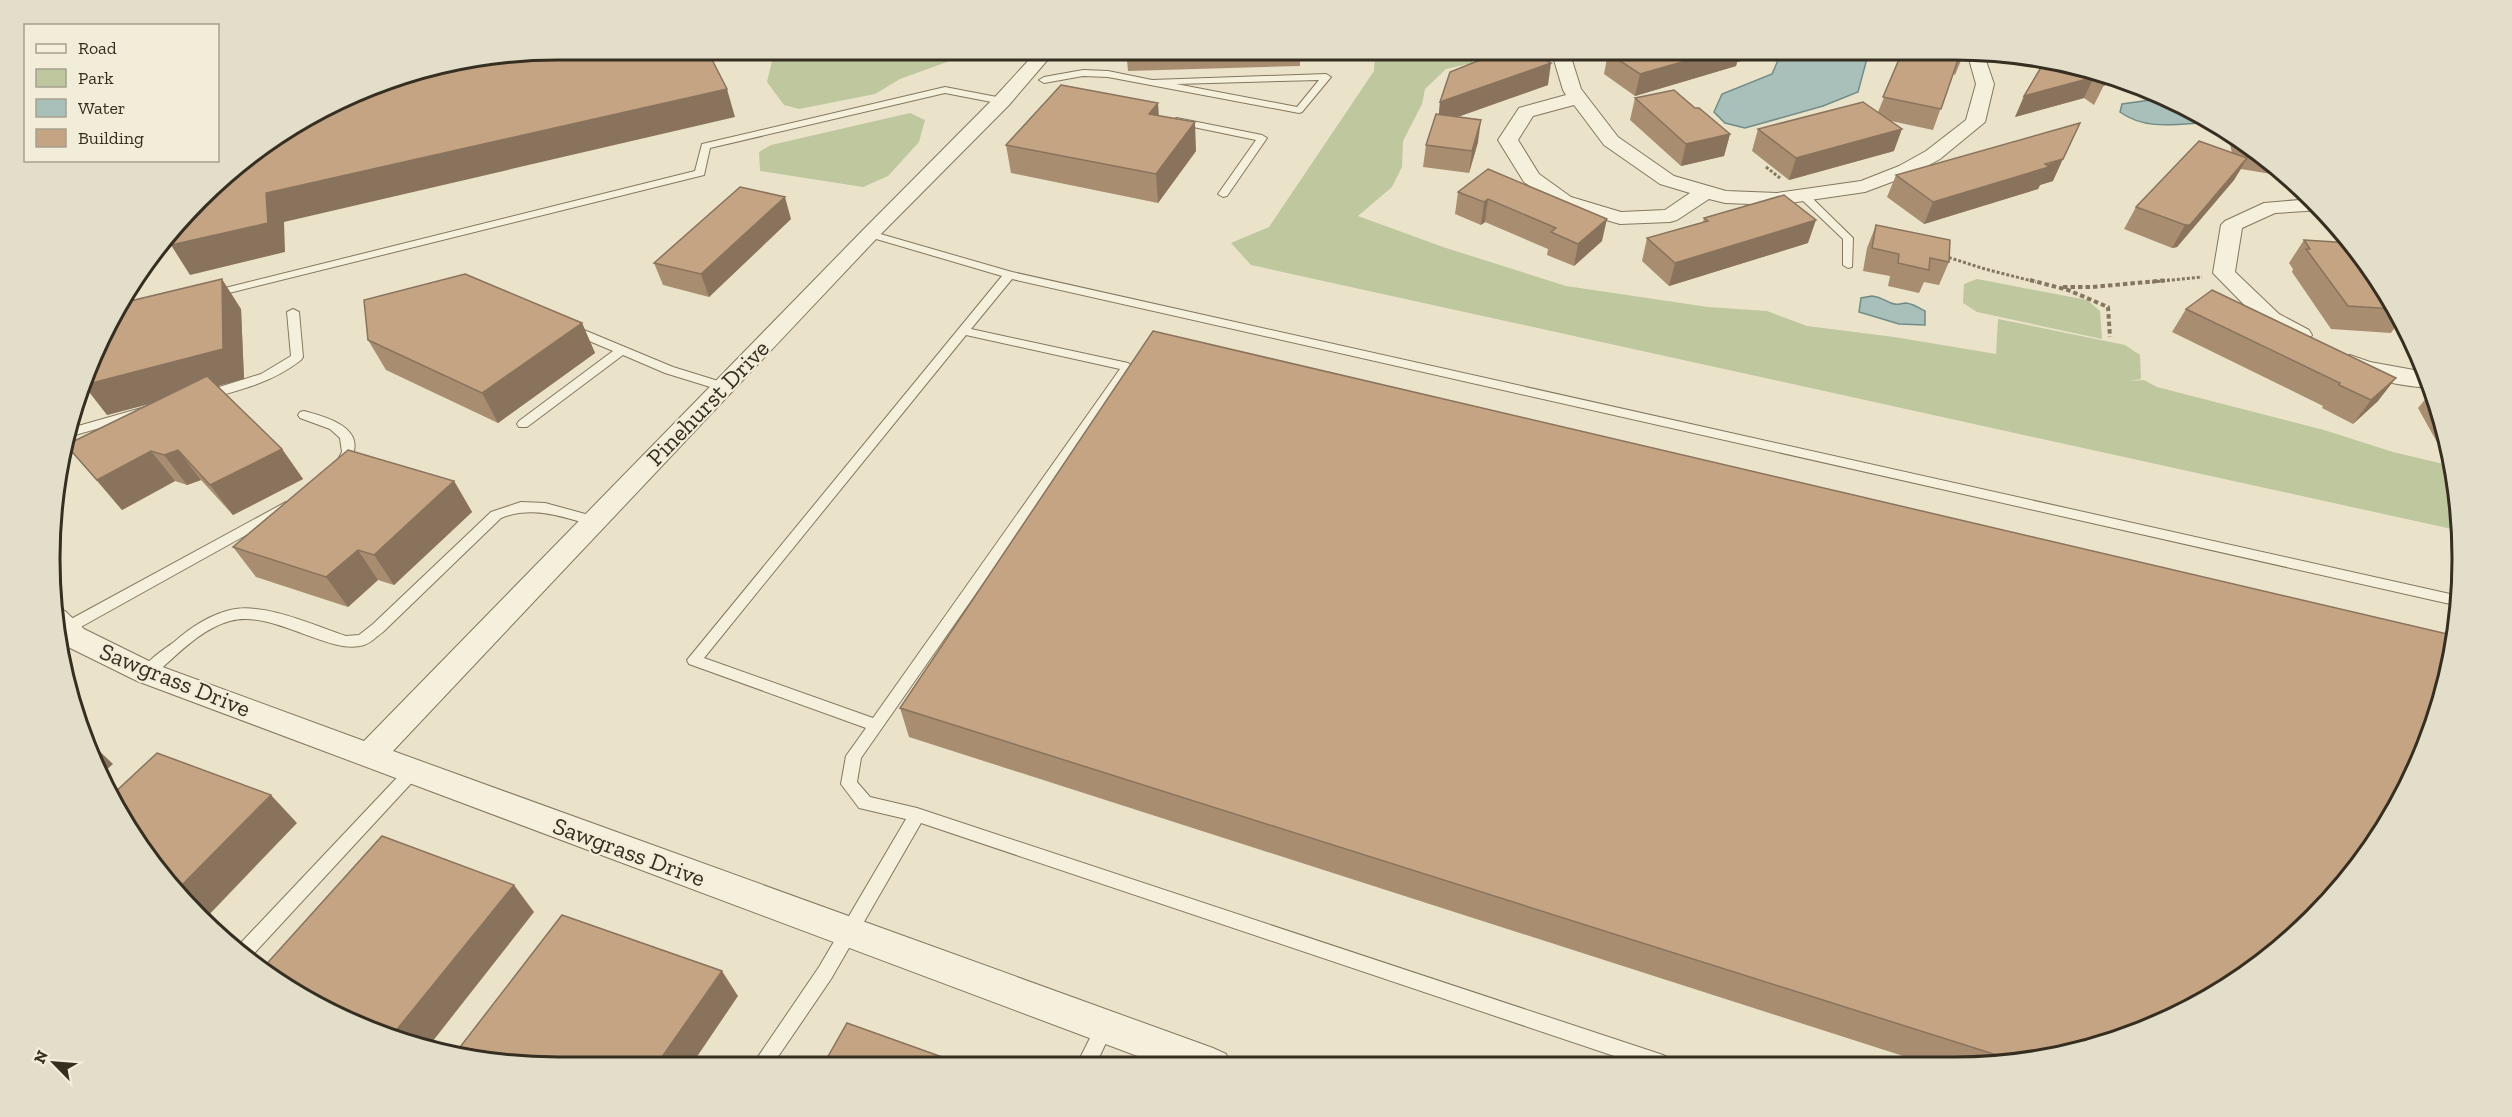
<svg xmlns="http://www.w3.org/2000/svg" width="2512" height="1117" font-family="'Zilla Slab',serif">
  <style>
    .green { fill: #bec79e }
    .water { fill: #a9bfba; stroke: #718c88; stroke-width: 1.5 }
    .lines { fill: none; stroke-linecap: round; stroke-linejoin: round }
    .lane-casing { stroke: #847760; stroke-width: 2 }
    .street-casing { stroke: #847760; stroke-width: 2 }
    .path-far1 { stroke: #847760; stroke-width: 3; stroke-dasharray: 3 2; stroke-linecap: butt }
    .path { stroke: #847760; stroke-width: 4; stroke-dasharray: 4.5 3; stroke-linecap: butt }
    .lane { fill: #f5f0db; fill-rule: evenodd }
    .street { fill: #f5f0db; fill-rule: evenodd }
    .wall { fill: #a98d71 }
    .shaded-wall { fill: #89735c }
    .building { fill: #c4a483; stroke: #89735c; stroke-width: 1.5 }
    .labels { text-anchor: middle; stroke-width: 4.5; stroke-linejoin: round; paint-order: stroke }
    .street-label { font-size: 24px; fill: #362e21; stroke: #f2edd8 }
    .rim { fill: none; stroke: #362e21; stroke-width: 3 }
  </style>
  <rect width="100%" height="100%" fill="#eae3c9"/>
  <g class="green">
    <path d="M762,50h218l-80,29 -25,15 -76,15 -15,-4 -17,-23 5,-21z"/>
    <path d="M1359,50l114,1 -1,12 -26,6 -21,20 -3,15 -19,37 -1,26 -10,20 -34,29 85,31 123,39 142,21 59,4 40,15 87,11 102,17 2,-35 127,26 15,10 1,24 -12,2 15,-1 13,7 167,43 69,22 59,14 9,65 -1210,-266 -20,-22 38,-16 105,-156 1,-14z"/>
    <path d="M910,113l15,7 -6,22 -31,34 -25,11 -103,-16 -1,-19 12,-7z"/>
    <path d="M1977,279l110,21 13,11 2,28 -125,-27 -14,-9 1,-19z"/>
  </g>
  <g class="water">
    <path d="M1778,50h90l1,1 -11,41 -35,14 -78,22 -20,-5 -11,-11 8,-18 50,-20 7,-16z"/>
    <path d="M2165,98l43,20 7,4c-33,1 -68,10 -95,-10l2,-8z"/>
    <path d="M1872,296c9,1 11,4 19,7 6,3 10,0 15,0 8,1 13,5 19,8v14l-26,-1 -40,-12 2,-14z"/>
  </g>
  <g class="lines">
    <defs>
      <g id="lane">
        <path d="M1083,70l25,1 44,9 174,-6 5,3 -29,35 -3,1 -191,-36 -25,-1 -39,7 -5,-3 5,-3zM1319,80l-22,27 -121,-23z"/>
        <path d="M945,87l57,11 5,3 -5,3 -57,-11 -235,55 -6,27 -491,122 -6,-3 2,-2 486,-121 7,-27z"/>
        <path d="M1177,118l85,17 5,3 -40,58 -4,1 -5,-3 38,-54 -82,-17v-4z"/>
        <path d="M1804,193l4,1 45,44 -1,29 -4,1 -5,-3v-26l-43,-41v-4z"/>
        <path d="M870,231l142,41 1447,324v10l-1447,-327 -41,50 157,34 6,4 -273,391 -4,24 13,15 47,11 746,247 6,3 3,6h-34l-717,-241 -90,156 -60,88h-20l68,-100 87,-148 -47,-11 -18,-24 5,-28 20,-28 -177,-64 -2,-4 315,-384 -136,-40 -1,-2zM966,335l154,34 -247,349 -169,-60z"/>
        <path d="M124,296l4,3 -2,19 -6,3 -6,-3 4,-14z"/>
        <path d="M293,309l6,3 4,45 -2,3c-28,22 -60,30 -94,39l-4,-1 -2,-3 2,-3 58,-18 30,-18 -4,-44z"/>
        <path d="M572,325l101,42 55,17 2,3 -6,4 -4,-1 -55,-17 -42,-18 -96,72h-8l-2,-3 2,-3 94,-70 -45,-19v-6z"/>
        <path d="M145,407l4,1 2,3 -2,3 -81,23 3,-9z"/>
        <path d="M304,411c18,5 56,14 50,40 -1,6 -6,12 -9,17l-4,1 -6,-4 7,-13 -2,-14 -10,-9 -30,-11 -2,-3 2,-3z"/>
        <path d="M286,502l5,2 2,3 -2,3 -221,123h-10l-2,-4 2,-4z"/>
        <path d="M521,502l24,1 55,15 2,3 -7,5c-32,-9 -62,-21 -94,-8l-118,114c-6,4 -12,11 -19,13 -35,11 -91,-36 -134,-24 -30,8 -55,36 -78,56h-10l-2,-4c6,-12 23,-23 34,-31 16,-14 35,-27 56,-32 34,-8 83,15 116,26l13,-1 14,-11 118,-112z"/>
        <path d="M413,765l5,1 3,5 -3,5 -171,185 -12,-12 173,-183z"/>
        <path d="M1105,1018l6,2 3,6 -19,40h-19l23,-46z"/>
      </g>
      <g id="street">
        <path d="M1038,50h18l-47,55 -132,133 -484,513 820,297 13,6 5,11 -67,1 -1027,-385 -73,-36 -7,-7 -2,-30 10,3 19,18 73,36 207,76 499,-511 132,-133z"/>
        <path d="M1551,50h57l-3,4 -34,3 10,32 37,48 56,39 52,15 51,2 84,-12 38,-15 27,-15 40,-31 10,-36 -9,-32 17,3 10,29 -9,38 -45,37 -27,15 -48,18 -88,13 -52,-2 -16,-4 -32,21 -7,2 -50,2 -7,-2 -56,-17 -33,-23 -26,-42 21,-32 47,-13 -3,-5zM1574,105l30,40 56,39 30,9 -25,17 -44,2 -50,-15 -32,-23 -21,-34 15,-24z"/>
        <path d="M2311,199l10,11 -46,3 -33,15 -7,44 44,42 30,16 3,5 -3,5 -8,2 -38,-18 -50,-51 8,-48 4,-4 39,-18z"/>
        <path d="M2350,355l20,7 55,10 5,15c-17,2 -83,-11 -92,-25l4,-5z"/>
      </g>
    </defs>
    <use href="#lane" class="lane-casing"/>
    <use href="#street" class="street-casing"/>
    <g class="path-far1">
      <path d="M1766,167l14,11"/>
      <path d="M1944,256l41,13 51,13"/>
      <path d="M2152,282l50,-5"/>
    </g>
    <g class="path">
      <path d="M2030,280l38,10 40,17 2,30"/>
      <path d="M2063,287h29l77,-7"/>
    </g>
    <use href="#lane" class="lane"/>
    <use href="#street" class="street"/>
  </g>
  <g class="wall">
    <path d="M1126,50h186l-1,4 -11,1v11l-172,5z"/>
    <path d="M1621,50h127l-3,10 -8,2 -1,4 -101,30 -31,-22 4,-21z"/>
    <path d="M1901,50h53l11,1 -10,24 -2,-1 -20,56 -42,-9 3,30 -105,29 -37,-29 6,-22 120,-17 25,-61z"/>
    <path d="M1482,56l66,29 -91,32 21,25 -9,31 -46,-6 3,-22 13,-31 1,-12 41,-42z"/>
    <path d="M2040,64l77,13 15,6 -28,2 -10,20 -10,-7 -69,19 27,-51z"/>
    <path d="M1635,98l95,36 -6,22 -43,10 -51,-46z"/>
    <path d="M1159,116l37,35 -38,52 -147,-30 -5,-28z"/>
    <path d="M2234,137l56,40 -49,-8 -7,11 -57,67 -5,1 -48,-19 12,-22 96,-54 -2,-9z"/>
    <path d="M1488,169l114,72 -28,25 -27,-11 1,-6 -63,-27 -4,3 -26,-11 3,-22z"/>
    <path d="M1896,175l157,6 -13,4 -2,4 -114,35 -37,-27z"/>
    <path d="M1704,218l104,25 -139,43 -27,-25 5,-23 56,-16z"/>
    <path d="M791,219l-82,78 -46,-12 -9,-22z"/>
    <path d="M1876,225l73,37 -10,23 -15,-3 -5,11 -31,-7 2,-10 -27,-5 4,-23z"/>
    <path d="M2304,240l46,3 -1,-3 9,9 43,70 -10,14 -60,-4 -39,-57 1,-3 -4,-6z"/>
    <path d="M241,309l3,70 -27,7 65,63 21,30 -70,36 -32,-35 -14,5 -12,-4 -53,29 -56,-65 87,-42 -46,12z"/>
    <path d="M2186,309l192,92 -25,23 -31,-16 1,-2 -151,-74z"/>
    <path d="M582,323l13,30 -97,70 -112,-53 -18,-30z"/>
    <path d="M2432,391l13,36 5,27 -7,-1 -25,-45z"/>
    <path d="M454,481l18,31 -78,73 -16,-5 -30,27 -92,-30 -23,-30z"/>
    <path d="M900,708l1249,321 -129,34h-95l-1016,-326z"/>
  </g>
  <g class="shaded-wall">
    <path d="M1724,50h24l-3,10 -8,2 -1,4 -101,30 5,-22z"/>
    <path d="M1551,63l-3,22 -110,39 2,-22z"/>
    <path d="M2094,77l-10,21 -69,19 9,-21z"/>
    <path d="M727,89l8,28 -451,105 1,30 -95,23 -19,-30 95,-52z"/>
    <path d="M1158,103l2,28 -11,-17z"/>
    <path d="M1481,120l-3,22 -9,31 3,-22z"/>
    <path d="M1195,122l1,29 -38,52 -2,-29z"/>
    <path d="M1902,129l-8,22 -105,29 7,-22z"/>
    <path d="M1730,134l-6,22 -43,10 5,-22z"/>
    <path d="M2247,158l-13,22 -57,67 -5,1 13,-23z"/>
    <path d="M2063,159l-10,22 -13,4 -2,4 -114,35 9,-22z"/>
    <path d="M785,197l6,22 -82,78 -8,-23z"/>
    <path d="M1488,199l-3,23 -4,3 3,-23z"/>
    <path d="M1607,219l-5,22 -28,25 4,-22z"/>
    <path d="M1816,220l-8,23 -139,43 6,-23z"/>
    <path d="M222,279l19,30 3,70 -137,36 -21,-27 2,-4z"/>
    <path d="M582,323l13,30 -97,70 -16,-30z"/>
    <path d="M2396,378l-18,23 -25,23 18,-24z"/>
    <path d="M282,449l21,30 -70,36 -23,-30z"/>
    <path d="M178,450l23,30 -14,5 -23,-30z"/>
    <path d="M151,451l24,30 -53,29 -25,-30z"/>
    <path d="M454,481l18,31 -78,73 -20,-30z"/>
    <path d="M358,550l20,30 -30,27 -22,-30z"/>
    <path d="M91,743l22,21 -10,9z"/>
    <path d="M271,795l26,28 -93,97 -29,-28z"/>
    <path d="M514,885l20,27 -105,134 -34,-6 -5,-2z"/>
    <path d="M722,971l16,25 -48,71h-35z"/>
  </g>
  <g class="building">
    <path d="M558,50h149l20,39 -461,104 2,30 -97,22v-6l52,-63 81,-58 91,-41z"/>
    <path d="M1502,50h28l21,13 -111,39 10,-30 35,-14 -3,-2z"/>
    <path d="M1621,50h103l-84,24 -32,-21z"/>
    <path d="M1903,50h51l11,1 -2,4 -3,-1 -19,55 -58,-12z"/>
    <path d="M2043,64l66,11 -5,10 -10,-8 -70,19z"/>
    <path d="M1061,85l97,18 -9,11 46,8 -39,52 -150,-29z"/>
    <path d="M1674,90l21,18h4l31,26 -44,10 -51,-46z"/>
    <path d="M1863,102l39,27 -106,29 -38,-29z"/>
    <path d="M1436,114l45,6 -9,31 -46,-6z"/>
    <path d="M2080,123l-17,36 -18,5 4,3 -116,35 -37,-27z"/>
    <path d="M2199,141l48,17 -57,67h-5l-49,-18z"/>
    <path d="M1488,169l119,50 -29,25 -27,-12 5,-4 -68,-29 -4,3 -26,-10z"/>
    <path d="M740,187l45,10 -84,77 -47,-11z"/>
    <path d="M1784,195l32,25 -141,43 -28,-25 61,-17 -4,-3z"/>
    <path d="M1876,225l74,15 -1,22 -19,-4 -1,12 -31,-7 1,-9 -27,-6z"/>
    <path d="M2304,240l48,3 6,6 37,60 -47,-3 -42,-57h4z"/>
    <path d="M465,274l117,49 -100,70 -114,-53 -4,-40z"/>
    <path d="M222,279l1,70 -135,35 30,-80z"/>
    <path d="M2212,290l184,88 -25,22 -32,-15 1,-2 -154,-74z"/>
    <path d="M1153,331l1303,305 -21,86 -58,120 -88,99 -140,88 -127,34 -1122,-355z"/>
    <path d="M207,376l75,73 -72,36 -32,-35 -14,5 -13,-4 -54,29 -31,-35z"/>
    <path d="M348,450l106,31 -80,74 -16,-5 -32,27 -93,-30z"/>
    <path d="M157,753l114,42 -96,97 -57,-79 -7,-17z"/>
    <path d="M382,836l132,49 -124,153 -128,-69z"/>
    <path d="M562,915l160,56 -67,96 -97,1 -101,-17z"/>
    <path d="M847,1023l109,39 -2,4 -132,1z"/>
  </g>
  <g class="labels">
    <g class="street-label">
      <text transform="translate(708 403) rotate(-46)" y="8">Pinehurst Drive</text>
      <text transform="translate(175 680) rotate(22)" y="8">Sawgrass Drive</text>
      <text transform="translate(629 852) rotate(20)" y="8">Sawgrass Drive</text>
    </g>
  </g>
  <path d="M0 0H2512V1117H0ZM558 60H1954A498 498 0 0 1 2452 558V559A498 498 0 0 1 1954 1057H558A498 498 0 0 1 60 559V558A498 498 0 0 1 558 60Z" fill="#e3dec9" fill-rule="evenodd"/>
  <path class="rim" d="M558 60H1954A498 498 0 0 1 2452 558V559A498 498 0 0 1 1954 1057H558A498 498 0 0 1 60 559V558A498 498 0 0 1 558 60Z"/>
  <rect x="24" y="24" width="195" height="138" fill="#f2edd8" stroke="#a7a18f" stroke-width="1.5"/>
  <rect x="36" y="44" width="30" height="9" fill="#f5f0db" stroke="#a7a18f" stroke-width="1.5"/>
  <text x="78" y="54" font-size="18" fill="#362e21">Road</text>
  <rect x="36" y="69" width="30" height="18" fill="#bec79e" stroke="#a7a18f" stroke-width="1.5"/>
  <text x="78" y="84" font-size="18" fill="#362e21">Park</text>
  <rect x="36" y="99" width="30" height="18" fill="#a9bfba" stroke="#a7a18f" stroke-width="1.5"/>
  <text x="78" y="114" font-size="18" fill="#362e21">Water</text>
  <rect x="36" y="129" width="30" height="18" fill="#c4a483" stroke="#a7a18f" stroke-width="1.5"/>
  <text x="78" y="144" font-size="18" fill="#362e21">Building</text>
  <g transform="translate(54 1063) rotate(295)" stroke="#f2edd8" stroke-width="4.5" paint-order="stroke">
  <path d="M0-4.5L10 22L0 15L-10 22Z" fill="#362e21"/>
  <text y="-9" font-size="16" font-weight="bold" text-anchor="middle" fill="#362e21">N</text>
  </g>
</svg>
